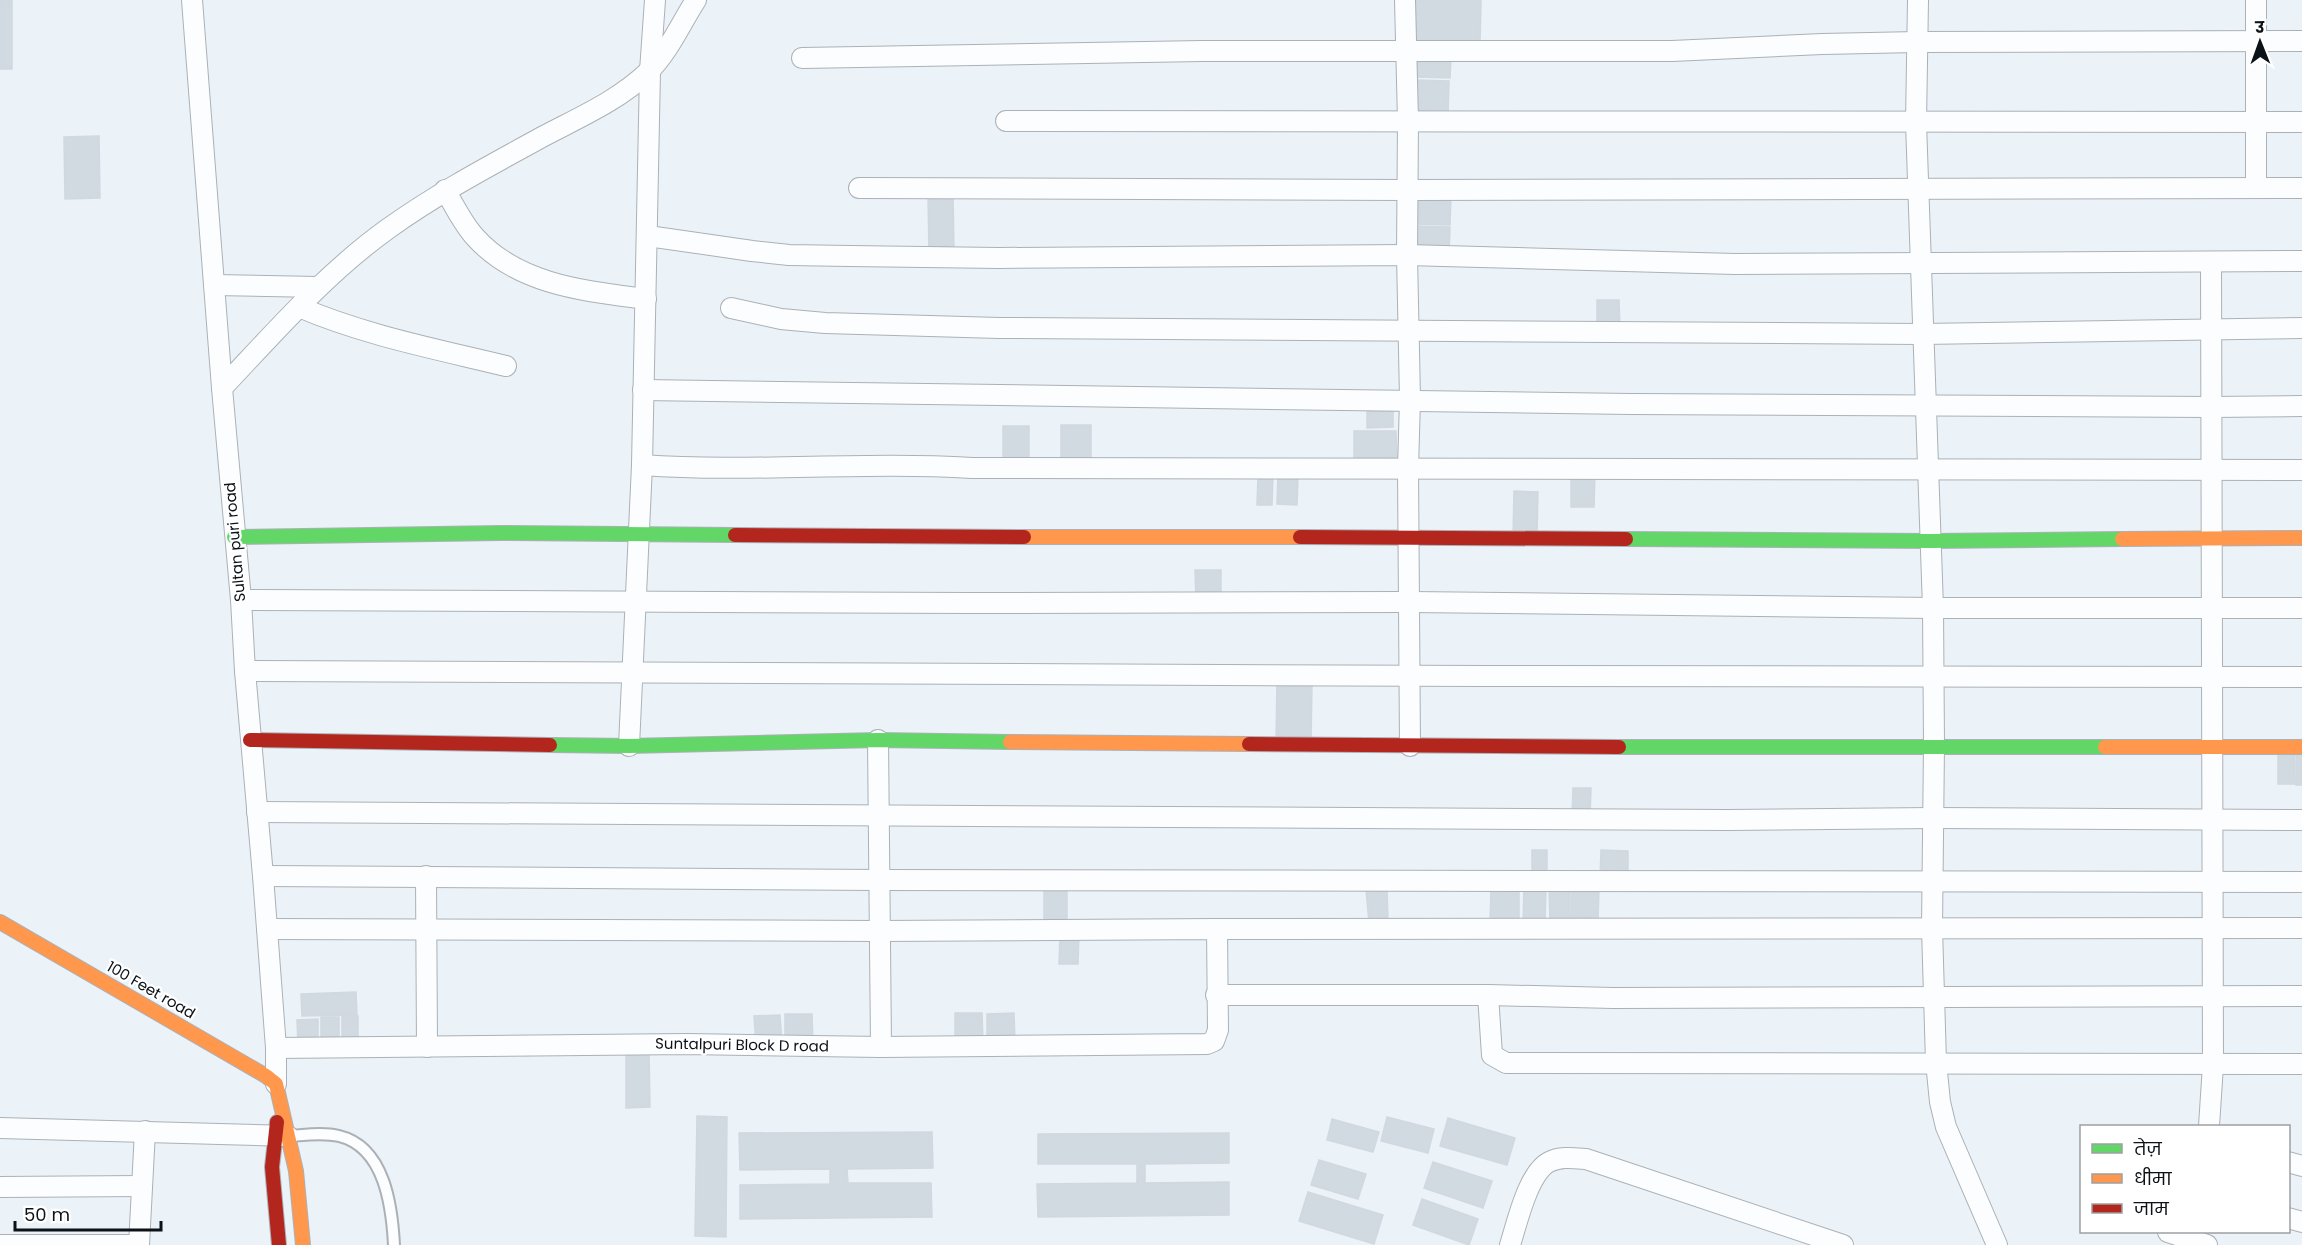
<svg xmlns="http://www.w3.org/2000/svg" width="2302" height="1245" font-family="Poppins,'Noto Sans Devanagari',sans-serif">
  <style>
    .building { fill: #d1d9e1; stroke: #d1d8df; stroke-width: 1.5 }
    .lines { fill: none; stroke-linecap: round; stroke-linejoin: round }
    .lane-casing { stroke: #abb1b7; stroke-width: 14 }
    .street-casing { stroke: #abb1b7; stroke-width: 22 }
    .fast-casing { stroke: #abb1b7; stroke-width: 16 }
    .slow-casing { stroke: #abb1b7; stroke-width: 16 }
    .jam-casing { stroke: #abb1b7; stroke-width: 16 }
    .lane { stroke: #fcfdfe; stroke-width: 10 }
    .street { stroke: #fcfdfe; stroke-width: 20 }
    .fast { stroke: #63d668; stroke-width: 14 }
    .slow { stroke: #ff974d; stroke-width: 14 }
    .jam { stroke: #b3261e; stroke-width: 14 }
    .labels { text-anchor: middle; stroke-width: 4.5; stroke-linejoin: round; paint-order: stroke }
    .street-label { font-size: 15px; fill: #0b1218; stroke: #fff }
  </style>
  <rect width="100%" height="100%" fill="#ebf2f8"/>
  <g class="building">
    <rect x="0" y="0" width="12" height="69"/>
    <path d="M1414,0h67l-1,43h-64z"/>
    <path d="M1416,56l35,1 -1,21 -34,-1z"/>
    <path d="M1417,80l32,1 -1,33 -32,-1z"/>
    <path d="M99,136l1,62 -35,1 -1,-62z"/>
    <path d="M1416,194l35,1 -1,30 -35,-1z"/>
    <path d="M953,195l1,57h-25l-1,-56z"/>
    <path d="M1415,226l35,1 -1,28h-35z"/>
    <path d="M1597,300h22l1,28h-23z"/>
    <path d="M1367,404h26v23l-26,1z"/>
    <path d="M1061,425h30v35l-30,1z"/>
    <rect x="1003" y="426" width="26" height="33"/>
    <path d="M1354,431h42l1,32h-43z"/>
    <path d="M1571,473h24l-1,34h-23z"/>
    <path d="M1278,474l20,1 -1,30 -20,-1z"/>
    <path d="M1258,475h15l-1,30h-15z"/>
    <path d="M1514,491l24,1 -1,43h-24z"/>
    <path d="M1195,570h26v31l-25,1z"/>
    <path d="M1277,681h35l-1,62 -35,-1z"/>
    <path d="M2278,751h16l1,33h-17z"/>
    <rect x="2296" y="751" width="6" height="34"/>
    <path d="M1573,788h18l-1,29 -18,-1z"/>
    <rect x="1532" y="850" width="15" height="26"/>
    <path d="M1601,850l27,1v29l-28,-1z"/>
    <path d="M1569,885l1,39h-20l-1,-38z"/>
    <rect x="1044" y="886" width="23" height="40"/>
    <path d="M1524,887h22l-1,36h-22z"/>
    <path d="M1571,887h28l-1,36h-27z"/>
    <path d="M1491,888h28v35h-29z"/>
    <path d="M1387,889l1,31 -19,2 -3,-32z"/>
    <path d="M1060,934h19l-1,30h-19z"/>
    <path d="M356,992l1,23 -55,1 -1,-22z"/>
    <path d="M955,1013h27l1,28 -28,1z"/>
    <path d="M1014,1013l1,28 -28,1v-28z"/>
    <path d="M785,1014h27l1,29 -28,1z"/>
    <path d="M780,1015l2,29 -26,1 -2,-29z"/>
    <rect x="342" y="1016" width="16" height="28"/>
    <rect x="321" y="1017" width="18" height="27"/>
    <path d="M318,1019v25h-20l-1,-24z"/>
    <path d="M649,1052l1,55 -24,1v-55z"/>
    <path d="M697,1116l30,1 -1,120 -31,-1z"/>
    <path d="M1387,1117l47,12 -6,24 -47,-12z"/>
    <path d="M1448,1118l67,20 -8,27 -67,-19z"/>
    <path d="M1332,1119l47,13 -6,20 -46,-12z"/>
    <path d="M932,1132l1,36 -86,1 1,14h83l1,34 -192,2v-34l90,-1v-15l-90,1 -1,-37z"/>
    <path d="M1229,1133v30l-84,1v19l84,-1v33l-191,2 -1,-33 100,-1v-19h-99v-30z"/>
    <path d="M1319,1160l47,14 -8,25 -47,-14z"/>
    <path d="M1433,1162l59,19 -9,27 -59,-20z"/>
    <path d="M1308,1192l75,23 -9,29 -75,-23z"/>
    <path d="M1422,1199l56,20 -9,26 -56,-20z"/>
  </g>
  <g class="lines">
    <defs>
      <path id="lane" d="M288,1136c17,-1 35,-4 51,0 46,11 53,71 55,109"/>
      <g id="street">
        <path d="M192,0l30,388 19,212 4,71 18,205 13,172v36"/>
        <path d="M1405,0l3,121 -1,134 3,144 -2,70 2,277"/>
        <path d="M1918,0l-2,123 17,485 1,137 -2,183 4,134 4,40 6,25 51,118"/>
        <path d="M802,58l400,-7h470l150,-7 95,-2 385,-1"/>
        <path d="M1006,121l1296,1"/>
        <path d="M859,188l548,2 895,-2"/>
        <path d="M2256,188v-188"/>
        <path d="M445,190c9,15 18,34 30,47 43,48 110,54 171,62"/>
        <path d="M648,236l104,15 37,4 60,1 150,2 408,-3 328,9 567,-3"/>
        <path d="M214,285l104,2"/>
        <path d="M299,307c65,28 137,42 207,59"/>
        <path d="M731,308l50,11 44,4 174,5 923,6 380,-6"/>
        <path d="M222,388c53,-56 104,-115 167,-160 49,-35 102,-63 155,-92 36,-19 75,-36 104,-64 20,-19 33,-49 48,-72"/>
        <path d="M643,390l988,14 580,3 91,-1"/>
        <path d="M642,465c110,8 220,-4 330,3l1330,2"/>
        <path d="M241,600l730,3 439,-1 523,6h369"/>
        <path d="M245,671l1242,5 815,1"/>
        <path d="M878,740l3,307"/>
        <path d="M629,746l13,-281 8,-394 5,-71"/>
        <path d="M257,812l1471,8 205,-2 369,2"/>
        <path d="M263,876l616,4 1423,2"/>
        <path d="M426,876l1,171"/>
        <path d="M267,929l612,2 338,-2 1,101 -4,11 -7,3 -326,3 -194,-3 -411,4"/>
        <path d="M1217,929l1085,-1"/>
        <path d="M1216,995h272l125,3 689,-2"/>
        <path d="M1488,995l4,60 14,8 796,1"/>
        <path d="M2209,1126l4,-61 -2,-803"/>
        <path d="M0,1128l288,8"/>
        <path d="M2288,1162l14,4"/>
        <path d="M0,1187l142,-1"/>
        <path d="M2288,1218l14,4"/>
        <path d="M2168,1232l39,13"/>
        <path d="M0,1245h139"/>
        <path d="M139,1245l6,-114"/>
        <path d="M1510,1245c7,-22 18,-72 39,-83 11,-6 25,-4 37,-3l257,86"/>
      </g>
      <g id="fast">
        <path d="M234,537l267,-4 234,2"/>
        <path d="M1626,539l304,2 192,-2"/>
        <path d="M550,745l79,1 249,-6 132,2"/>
        <path d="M1619,747h486"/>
      </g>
      <g id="slow">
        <path d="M1024,537h276"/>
        <path d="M2122,539l180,-1"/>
        <path d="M1010,742l239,2"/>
        <path d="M2105,747h197"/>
        <path d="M0,922l266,154 10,8 20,87 7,74"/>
      </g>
      <g id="jam">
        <path d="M735,535l289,2"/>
        <path d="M1300,537l326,2"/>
        <path d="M250,740l300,5"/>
        <path d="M1249,744l370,3"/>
        <path d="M277,1122l-5,45 7,78"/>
      </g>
    </defs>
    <use href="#lane" class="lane-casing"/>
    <use href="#street" class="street-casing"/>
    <use href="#fast" class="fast-casing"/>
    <use href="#slow" class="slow-casing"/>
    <use href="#jam" class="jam-casing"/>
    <use href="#lane" class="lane"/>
    <use href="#street" class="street"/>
    <use href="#fast" class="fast"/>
    <use href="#slow" class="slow"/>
    <use href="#jam" class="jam"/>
  </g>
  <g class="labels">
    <g class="street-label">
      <text transform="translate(235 542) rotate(-95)" y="5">Sultan puri road</text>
      <text transform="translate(151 990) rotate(30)" y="5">100 Feet road</text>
      <text transform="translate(742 1045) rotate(1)" y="5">Suntalpuri Block D road</text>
    </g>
  </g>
  <rect x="2080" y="1125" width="210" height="108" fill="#ffffff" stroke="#9da0a3" stroke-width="1.5"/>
  <rect x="2092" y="1144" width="30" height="9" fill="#63d668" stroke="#9da0a3" stroke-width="1.5"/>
  <text x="2134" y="1155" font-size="18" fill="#0b1218">तेज़</text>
  <rect x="2092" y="1174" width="30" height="9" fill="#ff974d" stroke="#9da0a3" stroke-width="1.5"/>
  <text x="2134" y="1185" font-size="18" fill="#0b1218">धीमा</text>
  <rect x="2092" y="1204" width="30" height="9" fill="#b3261e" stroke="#9da0a3" stroke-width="1.5"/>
  <text x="2134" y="1215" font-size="18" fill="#0b1218">जाम</text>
  <g transform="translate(2260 42) rotate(359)" stroke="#ffffff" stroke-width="4.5" paint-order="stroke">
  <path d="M0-4.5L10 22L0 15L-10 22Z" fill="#0b1218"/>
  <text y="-9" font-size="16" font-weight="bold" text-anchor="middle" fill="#0b1218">उ</text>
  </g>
  <path d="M15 1221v9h146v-9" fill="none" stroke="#0b1218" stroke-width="3"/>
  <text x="24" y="1221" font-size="18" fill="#0b1218" stroke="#ffffff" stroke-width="4.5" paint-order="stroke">50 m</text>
</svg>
